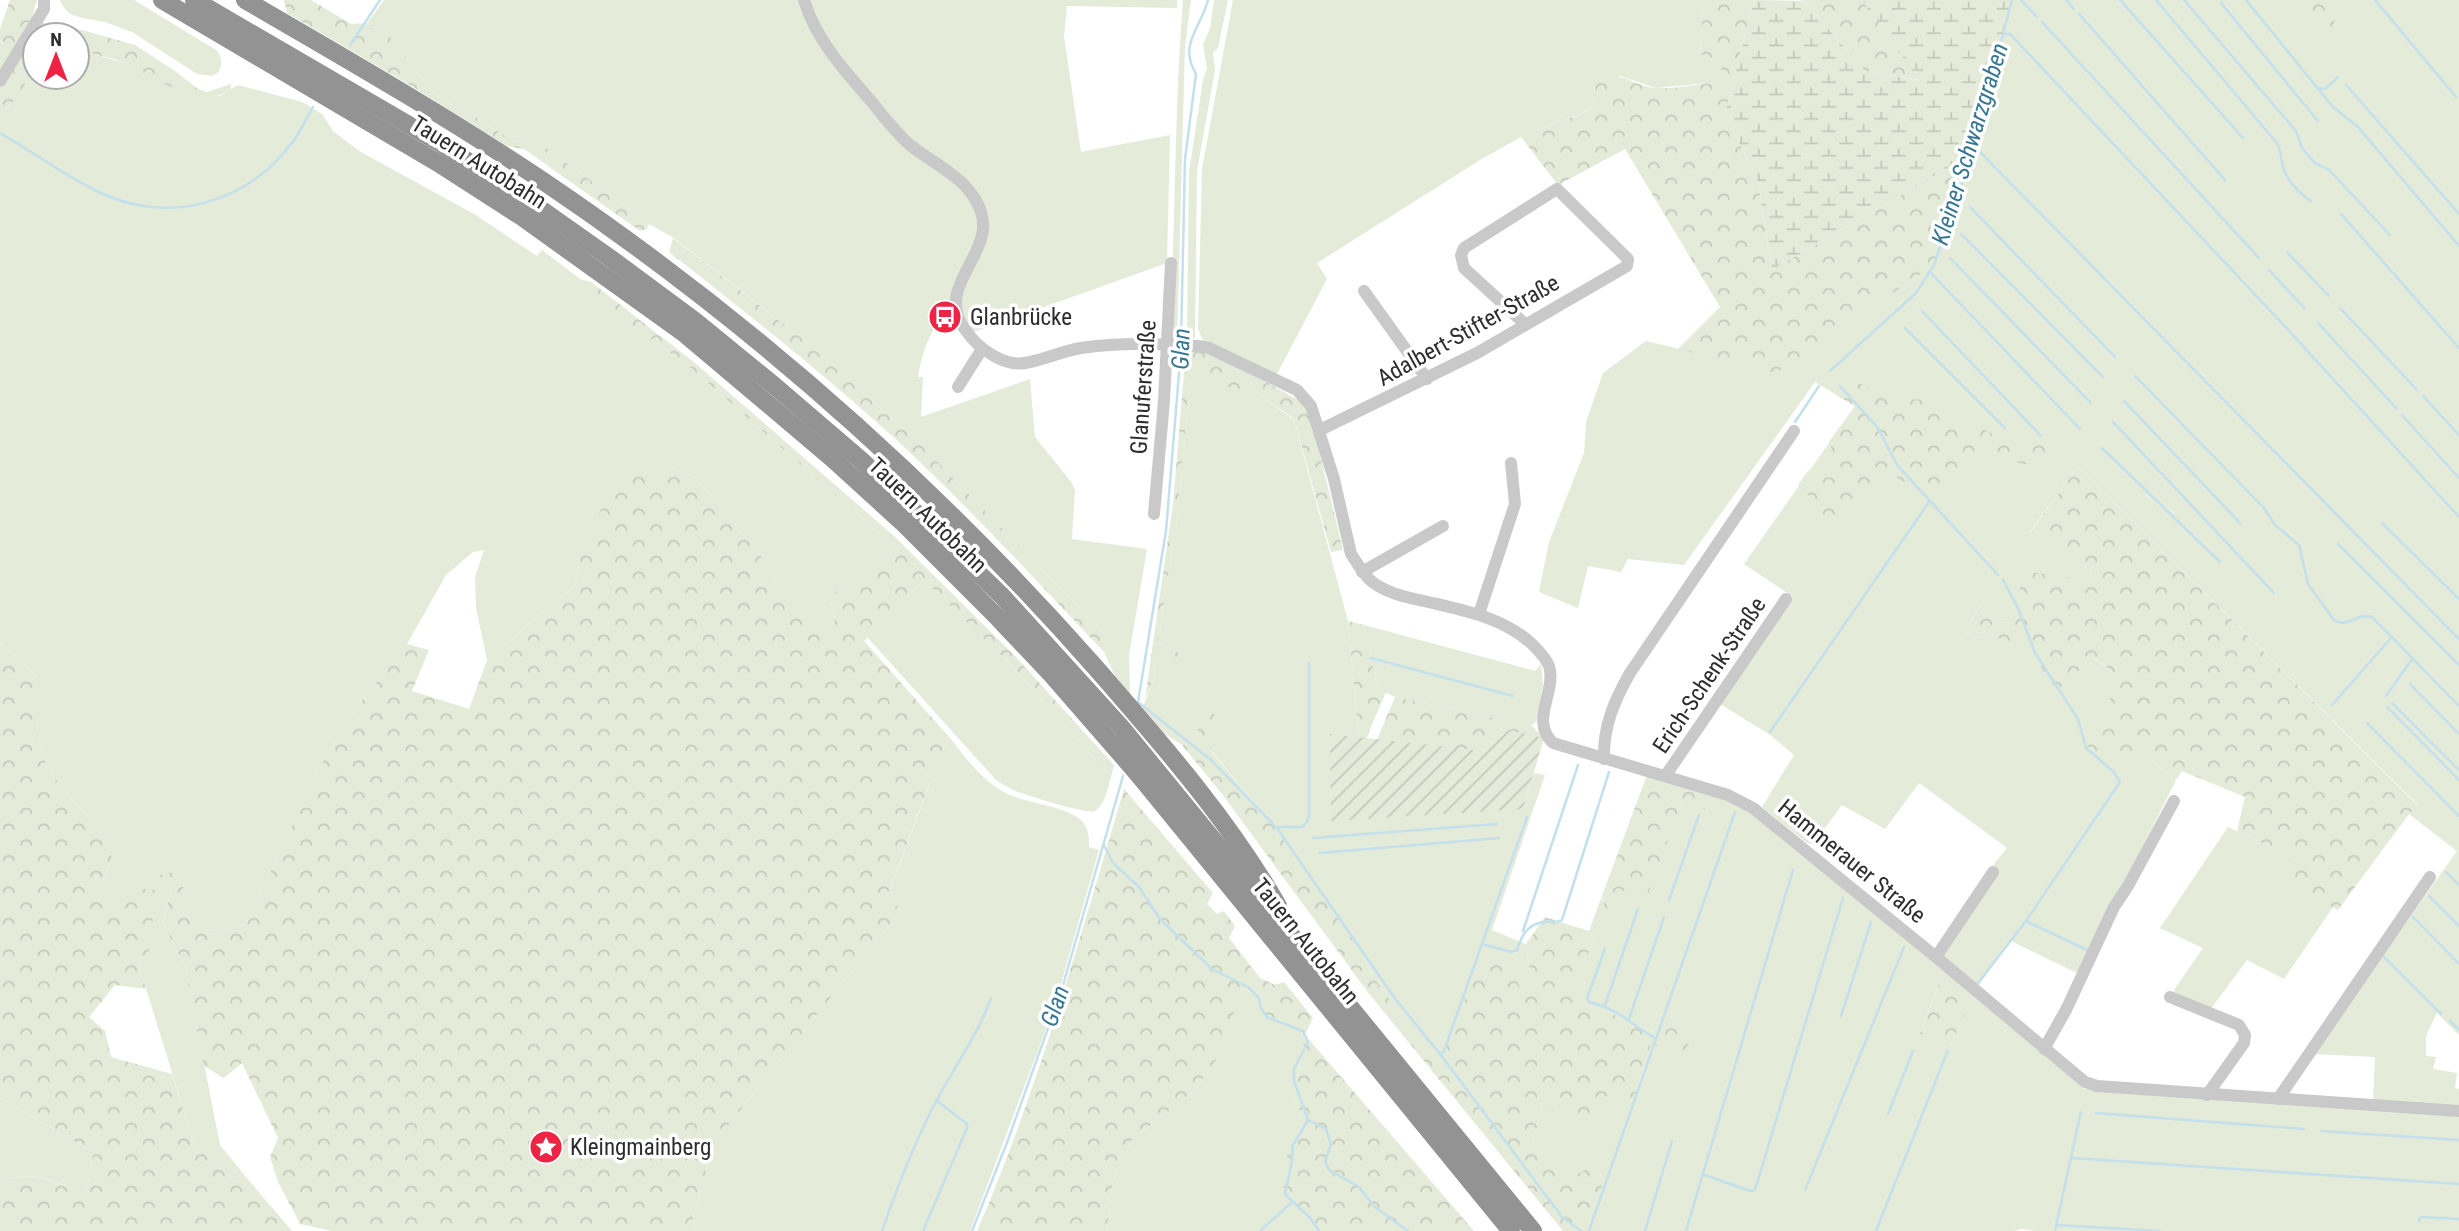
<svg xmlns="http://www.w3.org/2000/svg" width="2459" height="1231" font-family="'Roboto Condensed',sans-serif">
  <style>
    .green { fill: #e4ebd9 }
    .forest { fill: url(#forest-crowns) }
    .wetland { fill: url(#wetland-marsh) }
    .garden { fill: url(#garden-furrows) }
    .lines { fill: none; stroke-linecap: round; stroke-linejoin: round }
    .stream { stroke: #c3e0ec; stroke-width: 2.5 }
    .minor { stroke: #c9c9c9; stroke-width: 12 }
    .highway { stroke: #939393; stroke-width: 18 }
    .labels { text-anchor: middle; stroke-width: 7; stroke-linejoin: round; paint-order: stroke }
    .street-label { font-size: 23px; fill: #2c2c2c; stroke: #fff }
    .poi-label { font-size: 23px; fill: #2c2c2c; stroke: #fff; text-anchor: start }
    .water-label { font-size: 24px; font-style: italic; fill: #377692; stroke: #fff }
  </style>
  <defs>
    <pattern id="forest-crowns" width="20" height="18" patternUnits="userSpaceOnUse" patternTransform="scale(1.75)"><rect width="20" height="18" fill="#e4ebd9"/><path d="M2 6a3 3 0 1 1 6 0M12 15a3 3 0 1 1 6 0" fill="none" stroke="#c4caba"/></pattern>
    <pattern id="wetland-marsh" width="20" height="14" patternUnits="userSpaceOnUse" patternTransform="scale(1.75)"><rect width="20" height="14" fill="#e4ebd9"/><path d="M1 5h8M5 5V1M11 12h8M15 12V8" fill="none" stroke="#c4caba"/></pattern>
    <pattern id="garden-furrows" width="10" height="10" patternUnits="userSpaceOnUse" patternTransform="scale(1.75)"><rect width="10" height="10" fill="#e4ebd9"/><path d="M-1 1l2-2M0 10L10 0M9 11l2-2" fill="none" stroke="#c4caba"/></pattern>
  </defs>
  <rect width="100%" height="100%" fill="#fff"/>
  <g class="green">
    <path d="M60,0h74l82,50c7,8 6,13 3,22l-7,4 -15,-2 -65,-42 -27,-10 -23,-4 -12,-4 -6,-6z"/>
    <path d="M384,0h793v8l-110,-2 -3,30 17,116 89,-17 -3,128 -196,70 -12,-31 -10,2c-16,22 -27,46 -31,73h5l-2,40 109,-38 5,58 37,46 3,7 -3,49 75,10 -18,106 1,40 -15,-19 -11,-24 5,-8 -7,-13 -182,-187 -116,-104 -130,-102 -25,-14 -101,-75 -25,-12 -17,-1 -23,-13 -11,-9 -12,-4 -29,-20 -43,-56 -21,-11z"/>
    <path d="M1183,0h8l-6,46 -8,295h-8c7,-114 5,-227 14,-341z"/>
    <path d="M1214,0h14l-10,48 -5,5 2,17 -18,101 -2,167 -8,1 2,-167 14,-92 4,-12 -4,-23 7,-17z"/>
    <path d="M1233,0h470l-3,53 24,8 -6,21 -62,6 -36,-12 -25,9 -2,21 -11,7 -61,24 -41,23 -163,103 10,16 -50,95 -74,-33 -5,-12 4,-160z"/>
    <path d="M2012,0h447v1035l-22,-22 -11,23v20l10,1 -3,12 24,4 -2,15 4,1v18l-86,-5 2,-45 -62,-3 144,-203 -48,-37 9,-9 -340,-339 -48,66 62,34 -4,14 -77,40 -22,-2 -5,-19 -21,35 23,-2 47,22 24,37 35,-34 30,22 20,74 34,27 -97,194 -68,-33 -33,45 -36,-29 56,-88 -5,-4 14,-17 -88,-65 -34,46 -43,-24 -26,35 -4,4 -5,-1 -45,-36 32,-52 -25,-21 -49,-30 72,-108 -48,-32 111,-158 -40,-24 -131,183 -56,-6 -7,13 -33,-6 -10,42 -39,-16 10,-50 35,-89 2,-31 17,-49 43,-32 130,31 158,-107 38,-111z"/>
    <path d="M32,17l13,6 37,7 -6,2 -2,3h-39v42h42v-28l50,15 62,29 31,3 18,-11 64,17 20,12 11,17 26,20 115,63 63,42 154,112 206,181 -67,47 5,25 -13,16 -41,-44 -16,-32 -70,-84 -23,-9 -92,90 -5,27 -88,75 -11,-52 -1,-31 9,-27 -11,2 -27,23 -39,69 -50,63 -38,61 -73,156 -38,11 -33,-63 -12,51 22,43 35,179 26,32 -10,6 -42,-39 -57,-185 12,-6 -14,-64 -33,12 -2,-11 15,-43c-19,-23 -48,-51 -64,-75 -17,-26 -14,-64 -14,-95l-37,-35v-528l10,-9 16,-29 -26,-14v-22l3,4z"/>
    <path d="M1191,377l68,17 35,26 54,201 11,116 -29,-3 193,75 11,-36 11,2 -53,155 34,14 4,28 -8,21 -14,-30 -68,94 -8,3 -61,-86 -10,-27 -93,-128 -58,-70 -12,-23 -1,12 -15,7 -20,-13 -20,-23 12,-30 1,-14h21l1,-13 -19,-9 19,-125z"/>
    <path d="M923,578l85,84 103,115c-3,10 -6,28 -16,34 -7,4 -69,-16 -80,-20 -6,-3 -13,-7 -19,-11l-129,-143 57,-57z"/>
    <path d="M1364,625l171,46 6,-7 2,21 -7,37 -5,4 -136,-29 -17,-8z"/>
    <path d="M950,738c15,19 30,39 50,52 22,14 66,15 82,31 7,7 7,17 7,26l10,3 -44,155 -85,226h-273l-4,-13 21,-75 187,-233 -14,-13 44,-116 -5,-5z"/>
    <path d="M1711,795l22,7 18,10 193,159 -24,62 29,16 25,-55 110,95 375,22v120h-423l-14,-2 -9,2h-425l7,-66 -31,17 -31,-39 10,-41 64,-6 28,1 16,-53 36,9 -32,-21 -86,-36 25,-56 -5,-9 14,-38 2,26 11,-30 31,7 35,-94z"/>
    <path d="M2228,827l64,30 -11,23 52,27 -49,72 -37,-19 -37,50 -34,-15 -2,-5 29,-42 -43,-20z"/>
    <path d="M1239,989l21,5 6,21 25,9 14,11 -11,63 6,13 -2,27 -15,49 33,44h-209l6,-51 19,-40 63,-50 31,-44z"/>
    <path d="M0,1098l93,54 -7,44c-35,-17 -46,-25 -86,-15z"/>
  </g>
  <g class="forest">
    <path d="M10,0h27l-5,17 -16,29 -7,1 -9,-7v-11z"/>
    <path d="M284,0h27l40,24 16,-1 21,11 43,56 29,20 12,4 11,9 23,13 17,1 25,12 101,75 -2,5 -7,2 -116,-82 -17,-3 -99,-62 -121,-71z"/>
    <path d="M1703,0h51l-29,113 33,69 14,88 200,-116 -38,111 -158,108 -98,-24 42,-42 -95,-158 -67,36 -37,-48 62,-24 10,-7 2,-21c26,-20 36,2 62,3 20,1 42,-4 61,-6l5,-21 -23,-7z"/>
    <path d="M1800,0h62l59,80 -56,-9 -61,-70z"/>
    <path d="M2300,0h19l16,19 -2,10 -15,5 -7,-6v-15z"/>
    <path d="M82,30l53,15 40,26 23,18 9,3 24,-8 -1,6c-33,22 -75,-15 -106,-27 -15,-7 -31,-8 -47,-14v-14h-3l2,-3z"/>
    <path d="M0,62l26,14c0,17 -15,27 -26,38z"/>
    <path d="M673,238l131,102 116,104 182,187 7,13 -5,8c-66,-70 -131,-140 -201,-206 -75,-69 -154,-131 -234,-194z"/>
    <path d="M542,250l38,29 11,3 104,81 199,173 120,119 100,110 -3,12 -103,-115 -84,-82 -60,61 86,97 -24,38 5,4 -44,116 14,14 -187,233 -21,75 4,13h-365l-32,-7 -22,-42 -8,-25 8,-19 -36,-75 -18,15 -20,-12 -19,-100 -22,-43 8,-33 -15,-14 19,-4 33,63 38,-11 73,-156 38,-61 50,-63 22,6 -17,41 57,18 18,-49 88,-75 5,-27 35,-81 57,-9 23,9 70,84 16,32 41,43 13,-15 -5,-25 67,-47 -206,-181 -154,-112z"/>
    <path d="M1195,348l62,29 43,24 11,16 32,133 -12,2 -37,-133 -35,-25 -68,-16 -14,140 -19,125 19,9 3,5 -4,8h-21l-1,14 -9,20 28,-195 13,-155z"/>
    <path d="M1859,383l24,13 5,-7 11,2 1,4 7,5 17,-1 55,30 6,1 15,8c19,-4 37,2 56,6l3,4 -2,10 -11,9 -28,-4 -41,-16 -36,45c-20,0 -37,-9 -53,-20l-41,51 -30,-11 -8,-16 -11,-11 10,-14 18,6 18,2 -15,-37 26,-36 -19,-11 3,-11z"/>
    <path d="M2078,466l340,340 -9,8 -71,96 -57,-30 10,-23 -54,-26 8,-34 -63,-26 -6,9 -34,-27 -13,19 -47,-29 40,-64 -29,-22 -36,34 -25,-37 -46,-22 -23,2 22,-36 4,20 22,2 13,-49 64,9 4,-14 -62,-33z"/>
    <path d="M1348,621l16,4 14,64 8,3 -55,129 -1,-87 29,3z"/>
    <path d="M0,642l37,35c0,31 -3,69 14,95 16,24 45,52 64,75l-15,43 2,10 33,-12 21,2 -7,63 -12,6 9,30 -31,-4 -26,32 16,14 6,26 61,17 22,70 42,39 10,-6 46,54h-292v-50c41,-10 50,-1 86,14l7,-43 -93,-54z"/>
    <path d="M1395,697l137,29 12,12 -69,12 -98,-10z"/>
    <path d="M1203,710l11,3c9,18 5,21 -4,37l58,69 93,128 10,27 61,85 8,-3 52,-117 16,24 14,29 8,-21 -4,-27 19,-27 44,14 5,9 -24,56 84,36 10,-18 30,11 -8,29 -35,-10 -16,53 -18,8 -11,-9 -29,30 -34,-24 -10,41 31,38 31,-16 11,10 -18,56h-25l-193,-236 -148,-201 -40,-49 15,-7 1,-12z"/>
    <path d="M1647,775l64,20 -6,14 -23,-7 -35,95 -31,-8 -11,32 -2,-28z"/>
    <path d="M1124,789l89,104 -6,11 10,10 7,-3 11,15 -6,12 31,40 15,7 9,-3 29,36 -8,17 169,196h-158l-33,-44 6,-46 9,-3 2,-27 -6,-13 11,-63 -14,-11 -25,-9 -6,-21 -20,-5 -14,57 -31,44 -63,50 -19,40 -6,51h-130c62,-143 103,-294 147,-442z"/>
    <path d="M1944,971l30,23 -25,55 -29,-15z"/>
  </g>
  <path class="wetland" d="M1754,0l50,1 61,70 54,9 -57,-80h150l-40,154 -200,116 -14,-88 -33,-69z"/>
  <path class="garden" d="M1499,728l45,10 -21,71 -192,12 -1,-87 145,16z"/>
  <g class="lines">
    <g class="stream">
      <path d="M2021,0l16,17"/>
      <path d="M2066,0l8,9"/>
      <path d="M2120,0l123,138"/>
      <path d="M2156,0l120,142c6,10 5,18 8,28 4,11 17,25 27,31"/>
      <path d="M2184,0l112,131 6,17 13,15 14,7 61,65"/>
      <path d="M2246,0l86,106 26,21 101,119"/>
      <path d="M2375,0l81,97"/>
      <path d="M2221,3l97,118"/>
      <path d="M2079,14l146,166"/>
      <path d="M2042,22l217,236"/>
      <path d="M2004,34h6l269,286 180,197"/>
      <path d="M350,45l30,-45"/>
      <path d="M2346,85l113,129"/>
      <path d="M2318,88l7,1 13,-12"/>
      <path d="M0,133c34,19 66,44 101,60 69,32 145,10 190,-49 9,-11 15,-25 22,-37"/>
      <path d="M1974,146l485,493"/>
      <path d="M1970,207l145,150"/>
      <path d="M2341,214l118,134"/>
      <path d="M1961,234l142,143"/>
      <path d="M2287,252l42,44"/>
      <path d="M1950,258l140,144"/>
      <path d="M2269,270l36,39"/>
      <path d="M1930,272l150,157"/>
      <path d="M2340,308l77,82"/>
      <path d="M1922,311l119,125"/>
      <path d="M2318,323l79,86"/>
      <path d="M1905,328l100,100"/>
      <path d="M1181,342l4,-183 11,-85c-18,-30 5,-46 12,-74"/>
      <path d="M1181,349l-15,182 -28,171 73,58 65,67 120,173 44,54 122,163 19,14"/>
      <path d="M1830,371l86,-78 18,-28 38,-111 40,-154"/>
      <path d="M2135,376l129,132 11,17 24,20 9,39 26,36c14,9 23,-8 38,-3l87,89"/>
      <path d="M1840,386l38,42 19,37 101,110"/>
      <path d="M2423,396l36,39"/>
      <path d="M2124,401l116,122"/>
      <path d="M2402,415l57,63"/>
      <path d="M1795,422l24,-36"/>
      <path d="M2113,422l161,171"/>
      <path d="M2102,448l118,114"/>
      <path d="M2382,523l77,76"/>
      <path d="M2338,544l121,121"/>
      <path d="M1371,658l142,38"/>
      <path d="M2410,684l49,50"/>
      <path d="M2386,696l26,-37"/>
      <path d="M2392,703l67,67"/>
      <path d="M2332,705l60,-68"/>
      <path d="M2387,707l72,73"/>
      <path d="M2367,723l92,93"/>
      <path d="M1770,732l159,-230"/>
      <path d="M1276,827h26l5,-5 2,-7v-152"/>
      <path d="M1313,838l184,-14"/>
      <path d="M1104,845l9,18 26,24 21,32 52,50 36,18 11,11 2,10 6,9 36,14 5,11 -14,27v12l14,39 -16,27c3,11 -5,33 -7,47l26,25 8,12"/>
      <path d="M1319,853l180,-15"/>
      <path d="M2446,872l13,13"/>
      <path d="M2429,896l30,30"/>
      <path d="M1669,900l30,-85"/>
      <path d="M2413,917l46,47"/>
      <path d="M2026,921l63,30"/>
      <path d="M1523,931l55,-166"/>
      <path d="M1482,944l29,8 6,-2c4,-12 8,-23 22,-27 7,-3 15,1 23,-3l47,-148"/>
      <path d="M1605,949l-18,49 2,4c18,4 31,12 46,23 5,5 13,8 19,13"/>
      <path d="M2384,957l57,57"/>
      <path d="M1978,983l48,-62 94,-139 -6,-10 -28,-24 -8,-29 -43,-66 -17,-45 -15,-28"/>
      <path d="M1605,1005l33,-96"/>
      <path d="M1841,1016l30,-94"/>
      <path d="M1629,1019l35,-102"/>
      <path d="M2450,1021l9,9"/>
      <path d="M1441,1054l3,-3 83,-234"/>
      <path d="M2096,1113l208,16"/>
      <path d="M1888,1114l25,-63"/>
      <path d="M1308,1120l18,9 5,15 -6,17 4,9 30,17 16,20 33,24"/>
      <path d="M2321,1131l138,9"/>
      <path d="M2072,1158l387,26"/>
      <path d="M1702,1174l48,17 5,-1 88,-292"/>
      <path d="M1805,1190l99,-243"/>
      <path d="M2419,1221l2,-4 38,2"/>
      <path d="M2056,1225l104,6"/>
      <path d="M882,1231c16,-46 33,-91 56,-133 17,-33 41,-65 53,-100"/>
      <path d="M923,1231l44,-103v-4l-31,-24"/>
      <path d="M972,1231l36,-91 53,-148 62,-216"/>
      <path d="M1260,1231l31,-28"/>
      <path d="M1589,1231l146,-419"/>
      <path d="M1645,1231l27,-90"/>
      <path d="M1686,1231l107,-361"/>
      <path d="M1876,1231l72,-181"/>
      <path d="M2055,1231l26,-119"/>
    </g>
    <g class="minor">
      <path d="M804,0c12,40 40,70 67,101 12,15 24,31 39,44 21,17 51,30 65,54 32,51 -43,81 -11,129 8,12 17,21 30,28 9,5 21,9 31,7 19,-3 37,-12 56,-15 39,-6 78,-4 117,-2l11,2 88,42 14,16 23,73 17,75c6,9 11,18 19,26 15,13 36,17 54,21 38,9 80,16 109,44 6,6 13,13 16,21 8,26 -20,54 4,77l175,52 25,13 183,149 149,125 12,4 362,25"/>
      <path d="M0,81l44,-72v-9"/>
      <path d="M1364,291l63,88"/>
      <path d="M958,387l24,-38"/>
      <path d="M1320,430l157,-77 150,-87 1,-7 -71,-70 -93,59 -3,7 3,13 61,56"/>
      <path d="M1154,514l10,-113 7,-138"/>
      <path d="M1362,572l81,-46"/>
      <path d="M1479,614l36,-110 -4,-41"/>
      <path d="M1604,759c-1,-32 10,-58 26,-86l164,-242"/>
      <path d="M1666,775l120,-176"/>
      <path d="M1936,957l57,-85"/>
      <path d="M2170,997l69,28 6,10 -1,8 -37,52"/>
      <path d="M2044,1049l22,-39 48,-103 14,-21 46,-85"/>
      <path d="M2278,1099l152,-222"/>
    </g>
    <g class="highway">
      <path d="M162,0l276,163 84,54 163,117 148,125 69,63 97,97 53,56 86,99 373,457"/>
      <path d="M194,0l244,142 87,56 85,60 85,63 82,67 84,72 141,136 119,131 412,504"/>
      <path d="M245,0c100,58 201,116 298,181 203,137 391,303 553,487 65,75 133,152 182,238"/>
    </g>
  </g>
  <defs>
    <symbol id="bus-disc" viewBox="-11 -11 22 22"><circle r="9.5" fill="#ee2444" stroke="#fff"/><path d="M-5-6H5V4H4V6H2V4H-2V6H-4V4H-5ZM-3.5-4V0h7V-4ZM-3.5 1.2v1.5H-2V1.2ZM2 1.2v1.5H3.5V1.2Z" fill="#fff"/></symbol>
    <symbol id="sight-disc" viewBox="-11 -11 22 22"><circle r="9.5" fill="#ee2444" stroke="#fff"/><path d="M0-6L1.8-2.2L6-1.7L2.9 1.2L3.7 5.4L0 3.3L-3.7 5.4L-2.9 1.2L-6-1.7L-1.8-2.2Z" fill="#fff"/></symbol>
  </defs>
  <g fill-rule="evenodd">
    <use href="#bus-disc" x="926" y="298" width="38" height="38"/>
    <use href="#sight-disc" x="527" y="1128" width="38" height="38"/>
  </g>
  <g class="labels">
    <g class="street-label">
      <text transform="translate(479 162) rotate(32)" y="8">Tauern Autobahn</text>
      <text transform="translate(1468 330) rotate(-29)" y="8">Adalbert-Stifter-Straße</text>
      <text transform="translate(1143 387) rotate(-86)" y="8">Glanuferstraße</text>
      <text transform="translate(928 515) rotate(44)" y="8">Tauern Autobahn</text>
      <text transform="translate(1709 675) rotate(-56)" y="8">Erich-Schenk-Straße</text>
      <text transform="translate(1852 861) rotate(39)" y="8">Hammerauer Straße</text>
      <text transform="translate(1306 941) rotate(51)" y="8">Tauern Autobahn</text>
    </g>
    <g class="poi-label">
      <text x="970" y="325">Glanbrücke</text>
      <text x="570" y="1155">Kleingmainberg</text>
    </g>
    <g class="water-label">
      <text transform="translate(1970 144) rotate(-73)" y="8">Kleiner Schwarzgraben</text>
      <text transform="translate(1181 349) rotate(-88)" y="8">Glan</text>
      <text transform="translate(1055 1006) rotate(-71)" y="8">Glan</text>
    </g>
  </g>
  <g transform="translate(56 56)"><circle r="33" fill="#ffffff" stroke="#ababab" stroke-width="2"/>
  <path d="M0-5L12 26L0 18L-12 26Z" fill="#ee2444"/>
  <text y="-10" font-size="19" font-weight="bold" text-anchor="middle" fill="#2c2c2c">N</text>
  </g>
</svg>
